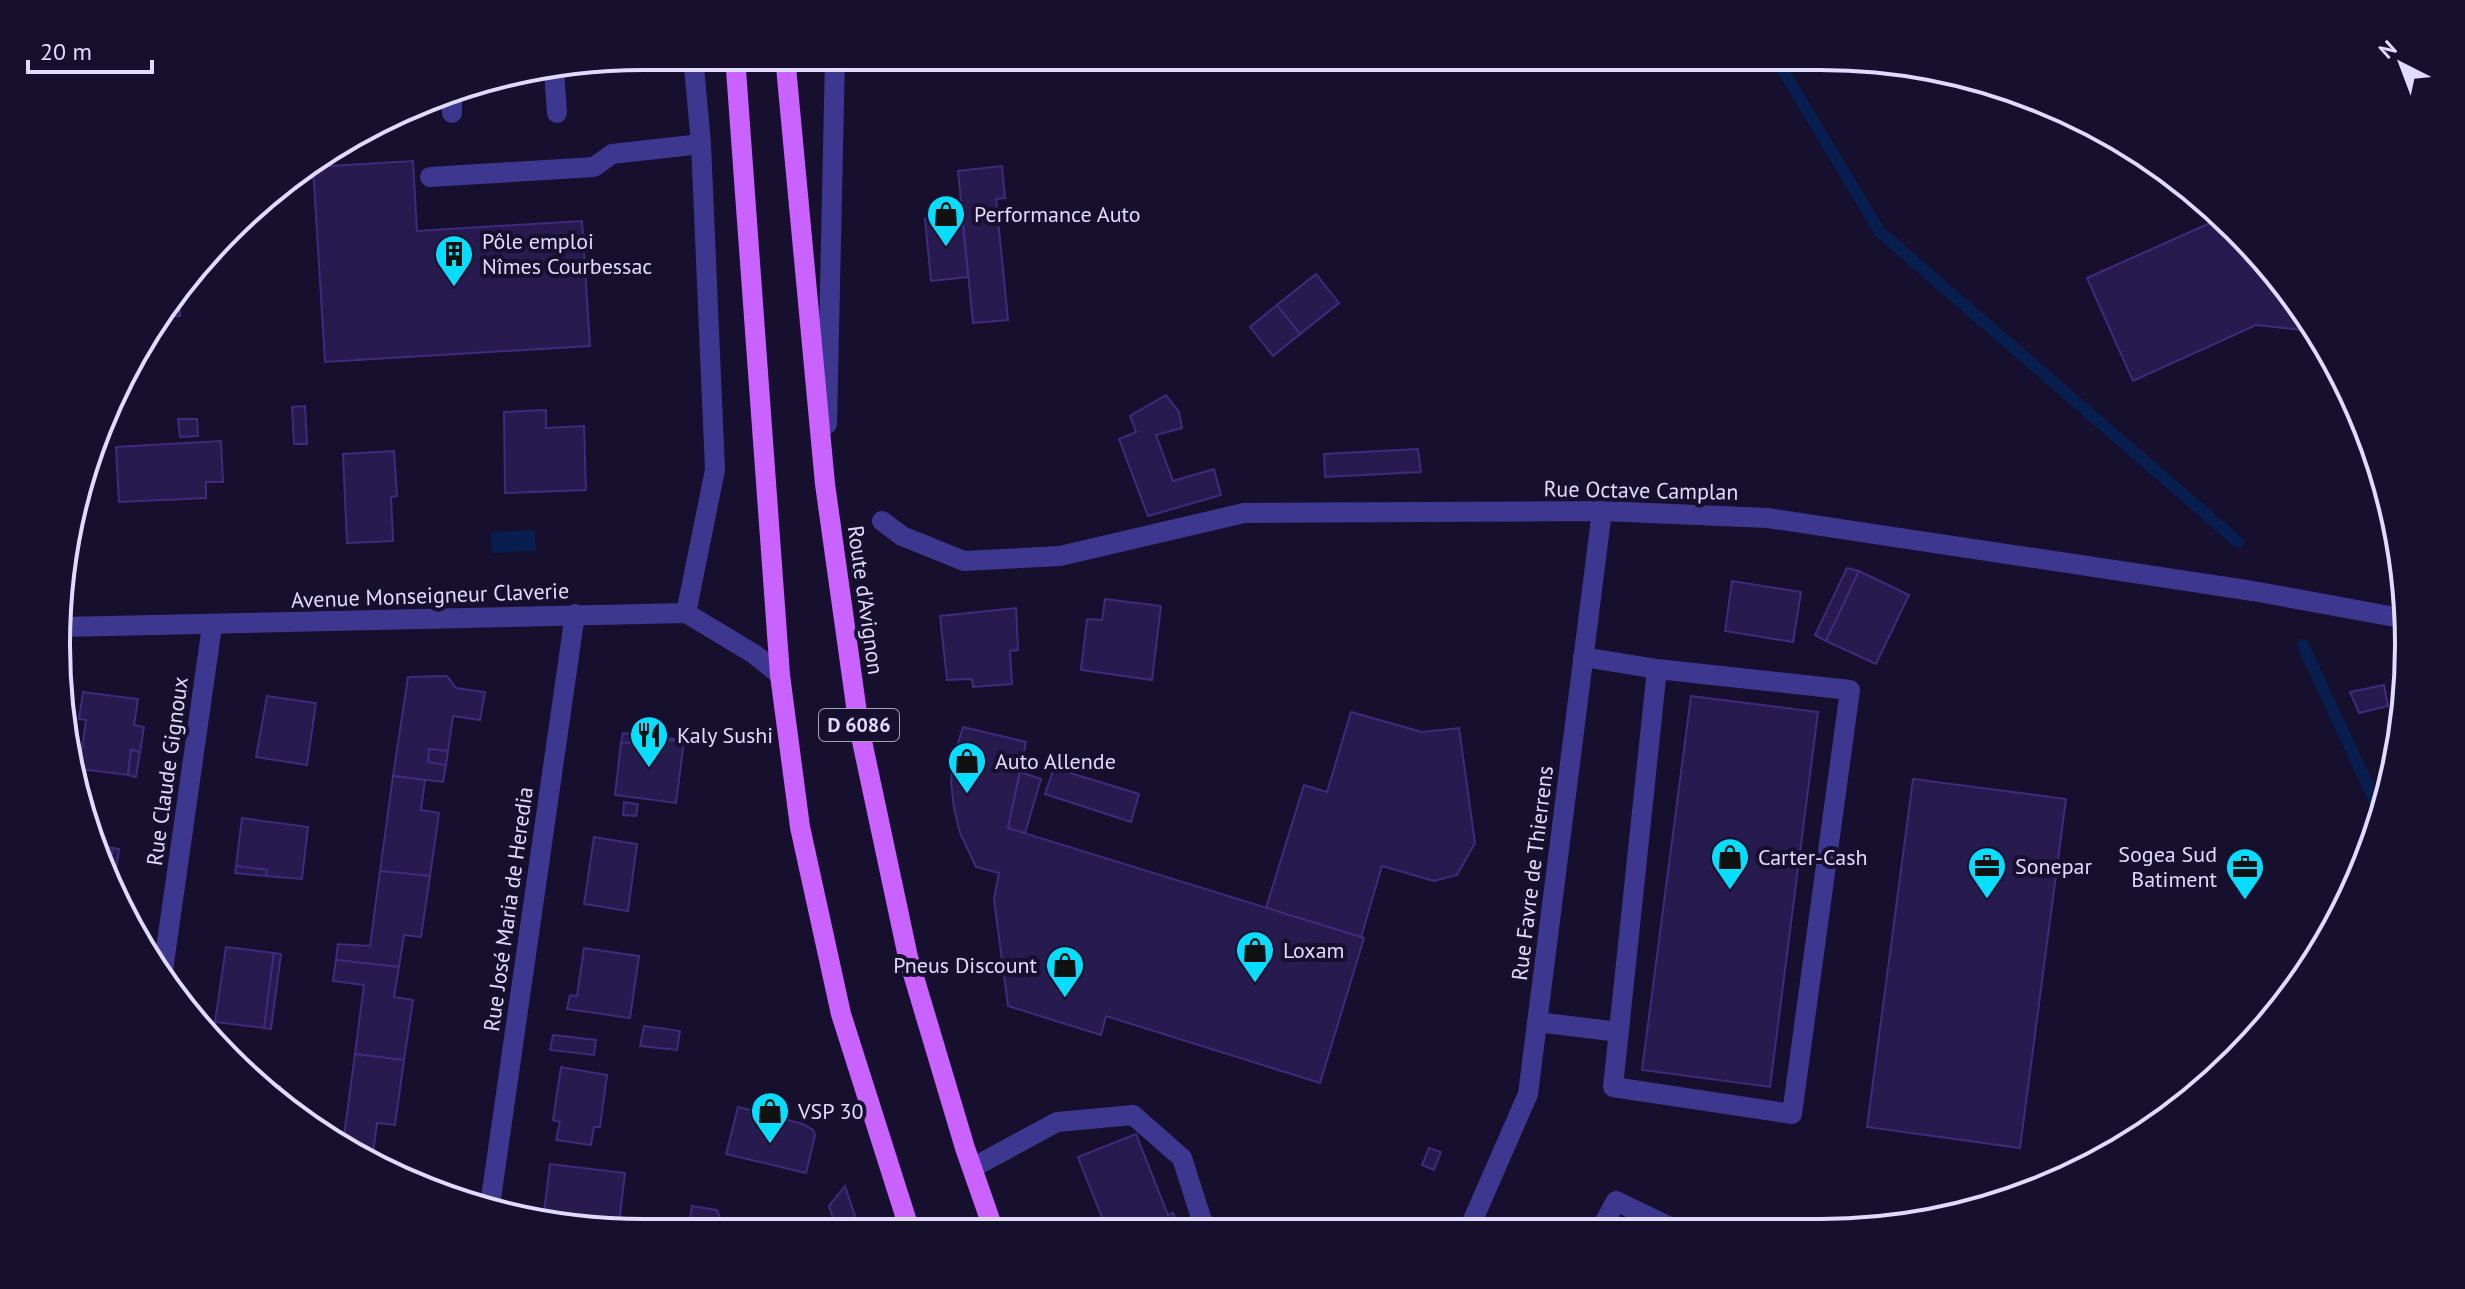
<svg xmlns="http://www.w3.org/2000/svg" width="2465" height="1289" font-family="'PT Sans',sans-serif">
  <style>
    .water { fill: #071e4e }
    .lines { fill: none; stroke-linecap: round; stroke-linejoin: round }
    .stream { stroke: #071e4e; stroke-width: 12 }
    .building { fill: #271a4f; stroke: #3e2b7d; stroke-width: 2 }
    .service { stroke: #3e378f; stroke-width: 20 }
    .minor { stroke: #3e378f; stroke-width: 20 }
    .primary { stroke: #ca62ff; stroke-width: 20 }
    .labels { text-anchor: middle; stroke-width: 8; stroke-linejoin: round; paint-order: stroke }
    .shield { fill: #160f2d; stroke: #a49ec0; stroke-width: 2 }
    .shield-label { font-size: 20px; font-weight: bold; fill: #e1dbff }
    .poi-label { font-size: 22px; fill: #e1dbff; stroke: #160f2d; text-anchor: start }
    .street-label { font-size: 22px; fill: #e1dbff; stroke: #160f2d }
    .rim { fill: none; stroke: #e1dbff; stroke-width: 4 }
  </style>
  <rect width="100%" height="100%" fill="#160f2d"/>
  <path class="water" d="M535,530l1,21 -44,2 -1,-21z"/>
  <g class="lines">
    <g class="stream">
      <path d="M1775,57l105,175 358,310"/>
      <path d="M2303,645l79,171"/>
    </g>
  </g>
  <g class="building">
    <path d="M413,161l4,70 165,-10 8,125 -265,16 -12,-195z"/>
    <path d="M1002,166l3,32 -9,1 12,121 -35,3 -15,-152z"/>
    <path d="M962,215l6,62 -37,4 -6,-62z"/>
    <path d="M2221,218l42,39 41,57 -2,16 -46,-5 -123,56 -46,-103z"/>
    <path d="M1316,274l23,29 -39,31 -23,-29z"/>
    <path d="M179,292l1,24 -24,1z"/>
    <path d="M1277,305l23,29 -27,22 -23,-29z"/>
    <path d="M1166,395l13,17 3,16 -26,7 17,46 41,-12 7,26 -73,21 -29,-77 17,-7 -6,-16z"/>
    <path d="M305,406l2,38h-13l-2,-37z"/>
    <path d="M546,410v18l38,-2 2,64 -81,3 -1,-81z"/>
    <path d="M178,419h19l1,17 -18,1z"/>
    <path d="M221,441l2,41h-17v16l-87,4 -3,-55z"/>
    <path d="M1418,449l3,23 -96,5 -1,-23z"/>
    <path d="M394,451l3,45 -6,1 2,44 -46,2 -4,-89z"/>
    <path d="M1847,568l12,3 -33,70 -11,-6z"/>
    <path d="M1859,571l50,24 -33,69 -50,-23z"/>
    <path d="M1732,581l69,11 -8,50 -68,-11z"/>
    <path d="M1105,599l56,7 -9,74 -71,-10 6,-51 15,1z"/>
    <path d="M1016,608l2,42 -8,1 2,33 -39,3 -1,-8 -25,1 -7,-64z"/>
    <path d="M447,676l9,12 29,4 -5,28 -27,-4 -5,35 -19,-2 -1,13 18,3 -3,17 -50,-6 15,-99z"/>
    <path d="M2384,685l4,21 -29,7 -9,-21z"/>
    <path d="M83,692l55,7 -4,26 10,2 -4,25 -9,-2 -3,25 -49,-6 7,-49 -7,-1z"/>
    <path d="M267,696l49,7 -9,62 -51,-8z"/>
    <path d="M1691,696l127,16 -48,375 -128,-17z"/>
    <path d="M1351,712l71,20 37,-4 16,115 -18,32 -23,6 -52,-15 -21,71 -95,-29 38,-123 23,7z"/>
    <path d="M963,727l63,15 -18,86 356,110 -44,145 -214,-67 -5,19 -93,-29 -14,-107 5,-26 -23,-6 -16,-34 -6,-25 -3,-26 2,-22z"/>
    <path d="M623,733l61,7 -63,3z"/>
    <path d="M684,740l-8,63 -61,-8 6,-52z"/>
    <path d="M429,749l19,2 -2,14 -18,-3z"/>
    <path d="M131,750l9,2 -4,25 -8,-2z"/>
    <path d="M1054,768l85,26 -8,28 -86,-28z"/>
    <path d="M2394,768l-5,29 -1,2 -8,-28z"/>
    <path d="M1020,772l21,7 -16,54 -17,-5z"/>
    <path d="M393,776l32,4 -4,30 18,3 -9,63 -50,-5z"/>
    <path d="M1913,779l153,20 -46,349 -153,-21z"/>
    <path d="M624,802l14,2 -2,12 -13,-1z"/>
    <path d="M242,818l66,9 -6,52 -36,-3 1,-6 -31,-4z"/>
    <path d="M594,837l43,7 -9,67 -44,-7z"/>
    <path d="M94,845l19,3 -5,34z"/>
    <path d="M113,848l6,1 -6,40h-2l-3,-7z"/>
    <path d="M236,866l31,4 -1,6 -31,-3z"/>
    <path d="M380,871l50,5 -9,61 -17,-2 -5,32 -63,-7 2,-16 32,2z"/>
    <path d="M226,947l48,6 -10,75 -49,-6z"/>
    <path d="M584,948l55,8 -9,62 -63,-9 3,-14 7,1z"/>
    <path d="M274,953l7,1 -10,75 -7,-1z"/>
    <path d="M336,960l63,7 -5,30 19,3 -9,60 -49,-6 9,-69 -31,-4z"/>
    <path d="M644,1026l36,5 -3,19 -37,-4z"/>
    <path d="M553,1035l43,5 -2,15 -44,-5z"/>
    <path d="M355,1054l49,6 -9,65 -18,-2 -4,30 -20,-3 -10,-7z"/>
    <path d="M561,1067l46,8 -7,52h-6l-3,18 -35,-5 4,-18 -7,-2z"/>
    <path d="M261,1084l19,2 -1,11z"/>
    <path d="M738,1107l65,17 10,6 2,5 -9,38 -80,-19z"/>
    <path d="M1136,1134l32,81 5,-2 7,17h-73l-29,-73z"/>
    <path d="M1429,1148l12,4 -7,18 -12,-5z"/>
    <path d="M353,1150l20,3 -1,10z"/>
    <path d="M550,1164l75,9 -7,59 -81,-12 2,-9 5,1z"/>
    <path d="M845,1186l15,45h-23l-8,-25z"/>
    <path d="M692,1206l25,4 8,21 -37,1z"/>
  </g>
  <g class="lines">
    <g class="service">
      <path d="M554,71l3,42"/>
      <path d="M452,113v-24"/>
      <path d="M430,177l164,-10 18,-13 89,-10"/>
      <path d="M827,424l8,-368"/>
      <path d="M686,613l29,-143 -14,-326 -8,-88"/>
      <path d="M1583,657l74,12 -44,418 179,27 58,-424 -193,-21"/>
      <path d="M1537,1022l82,10"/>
      <path d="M972,1168l85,-46 76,-7 49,43 23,72"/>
      <path d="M1601,1229l15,-28 58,28"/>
    </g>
    <g class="minor">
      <path d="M882,521l20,15 62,25 96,-5 184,-43 358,-2 166,7 485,73 153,28"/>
      <path d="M63,627l623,-14 68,41 26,21"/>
      <path d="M163,970l49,-344"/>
      <path d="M489,1212l86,-598"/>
      <path d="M1469,1229l59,-135 74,-583"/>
    </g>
    <g class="primary">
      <path d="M735,56l45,619 20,152 41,187 69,217"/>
      <path d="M785,56l40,428 34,243 49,230 57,191 29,83"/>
    </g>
  </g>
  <defs>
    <symbol id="shop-pin" viewBox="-11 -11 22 30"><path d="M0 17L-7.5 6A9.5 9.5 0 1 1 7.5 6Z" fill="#07ddff" stroke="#160f2d"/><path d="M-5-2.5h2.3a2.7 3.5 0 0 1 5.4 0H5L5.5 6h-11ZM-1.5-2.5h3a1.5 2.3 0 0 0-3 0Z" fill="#111"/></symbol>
    <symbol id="building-pin" viewBox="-11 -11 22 30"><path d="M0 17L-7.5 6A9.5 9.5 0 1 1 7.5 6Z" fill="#07ddff" stroke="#160f2d"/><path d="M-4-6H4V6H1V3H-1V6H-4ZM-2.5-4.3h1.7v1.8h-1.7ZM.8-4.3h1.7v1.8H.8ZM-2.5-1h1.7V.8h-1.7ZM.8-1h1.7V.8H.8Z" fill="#111"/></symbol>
    <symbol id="restaurant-pin" viewBox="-11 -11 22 30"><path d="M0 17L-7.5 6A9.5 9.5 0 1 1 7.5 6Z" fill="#07ddff" stroke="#160f2d"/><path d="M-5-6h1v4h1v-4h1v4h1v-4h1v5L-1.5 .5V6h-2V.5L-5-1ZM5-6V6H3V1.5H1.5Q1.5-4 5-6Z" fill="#111"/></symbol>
    <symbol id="office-pin" viewBox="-11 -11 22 30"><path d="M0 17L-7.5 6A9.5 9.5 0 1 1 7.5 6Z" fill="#07ddff" stroke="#160f2d"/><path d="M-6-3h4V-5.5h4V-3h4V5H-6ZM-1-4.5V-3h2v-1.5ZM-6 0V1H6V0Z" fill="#111"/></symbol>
  </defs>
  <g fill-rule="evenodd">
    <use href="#shop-pin" x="924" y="192" width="44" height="60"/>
    <use href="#building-pin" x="432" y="232" width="44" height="60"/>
    <use href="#restaurant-pin" x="627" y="713" width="44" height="60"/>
    <use href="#shop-pin" x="945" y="739" width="44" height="60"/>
    <use href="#shop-pin" x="1708" y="835" width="44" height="60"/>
    <use href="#office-pin" x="1965" y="844" width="44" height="60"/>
    <use href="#office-pin" x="2223" y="845" width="44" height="60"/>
    <use href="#shop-pin" x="1233" y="928" width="44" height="60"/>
    <use href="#shop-pin" x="1043" y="943" width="44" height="60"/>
    <use href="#shop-pin" x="748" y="1089" width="44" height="60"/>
  </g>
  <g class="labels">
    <rect class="shield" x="819" y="709" width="80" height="32" rx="6"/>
    <g class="shield-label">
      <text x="859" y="732">D 6086</text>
    </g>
    <g class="poi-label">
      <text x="974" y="222">Performance Auto</text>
      <text x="482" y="249">Pôle emploi<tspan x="482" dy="25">Nîmes Courbessac</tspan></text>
      <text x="677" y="743">Kaly Sushi</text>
      <text x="995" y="769">Auto Allende</text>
      <text x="2217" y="862" text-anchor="end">Sogea Sud<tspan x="2217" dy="25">Batiment</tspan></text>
      <text x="1758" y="865">Carter-Cash</text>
      <text x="2015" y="874">Sonepar</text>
      <text x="1283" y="958">Loxam</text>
      <text x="1037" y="973" text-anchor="end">Pneus Discount</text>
      <text x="798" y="1119">VSP 30</text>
    </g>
    <g class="street-label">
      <text transform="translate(1641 490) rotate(1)" y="8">Rue Octave Camplan</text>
      <text transform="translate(430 595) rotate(-2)" y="8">Avenue Monseigneur Claverie</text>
      <text transform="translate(866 600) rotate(82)" y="8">Route d'Avignon</text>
      <text transform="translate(167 771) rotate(-82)" y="8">Rue Claude Gignoux</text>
      <text transform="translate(1532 873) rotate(-83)" y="8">Rue Favre de Thierrens</text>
      <text transform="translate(508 909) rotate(-82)" y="8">Rue José Maria de Heredia</text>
    </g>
  </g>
  <path d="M0 0H2465V1289H0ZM644 70H1821A574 574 0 0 1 2395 644V645A574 574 0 0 1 1821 1219H644A574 574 0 0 1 70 645V644A574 574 0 0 1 644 70Z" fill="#160f2d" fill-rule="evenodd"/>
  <path class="rim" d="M644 70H1821A574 574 0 0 1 2395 644V645A574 574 0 0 1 1821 1219H644A574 574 0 0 1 70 645V644A574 574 0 0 1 644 70Z"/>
  <g transform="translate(2401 64) rotate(318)" stroke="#160f2d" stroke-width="6" paint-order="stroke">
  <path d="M0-6L14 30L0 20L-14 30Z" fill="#e1dbff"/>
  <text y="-12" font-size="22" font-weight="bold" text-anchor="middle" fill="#e1dbff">N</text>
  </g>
  <path d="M28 60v12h124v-12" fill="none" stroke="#e1dbff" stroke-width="4"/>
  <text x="40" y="60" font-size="24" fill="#e1dbff" stroke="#160f2d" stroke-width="6" paint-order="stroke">20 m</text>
</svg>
